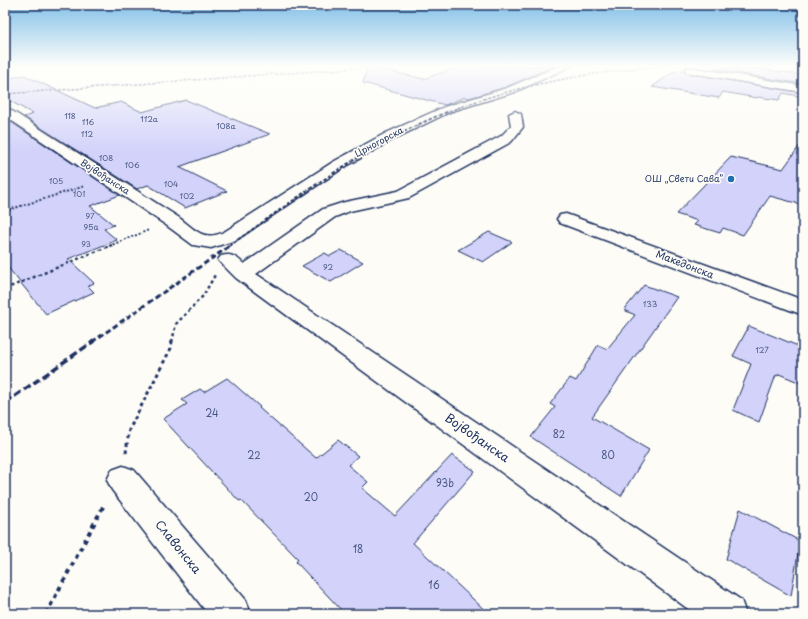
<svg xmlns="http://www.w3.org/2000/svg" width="808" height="619" font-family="'Playpen Sans',sans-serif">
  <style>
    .building { fill: #d2d2fa; stroke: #1b2f5e }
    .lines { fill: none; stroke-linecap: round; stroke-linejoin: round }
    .minor-casing { stroke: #1b2f5e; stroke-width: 3 }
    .path-far3 { stroke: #1b2f5e; stroke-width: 2; stroke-dasharray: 2 2; stroke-linecap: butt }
    .path-far2 { stroke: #1b2f5e; stroke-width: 2.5; stroke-dasharray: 3 3; stroke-linecap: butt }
    .path-far1 { stroke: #1b2f5e; stroke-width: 3; stroke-dasharray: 3.5 3.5; stroke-linecap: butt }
    .path { stroke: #1b2f5e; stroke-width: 4; stroke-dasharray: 4.5 4.5; stroke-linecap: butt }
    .minor { fill: #fdfcf7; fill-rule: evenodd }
    .rail-far3 { stroke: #1b2f5e; stroke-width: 1.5; stroke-dasharray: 3 1.5; stroke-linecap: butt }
    .rail-far2 { stroke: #1b2f5e; stroke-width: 2; stroke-dasharray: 3.5 2; stroke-linecap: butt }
    .rail-far1 { stroke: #1b2f5e; stroke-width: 3; stroke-dasharray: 5.5 3; stroke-linecap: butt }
    .rail { stroke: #1b2f5e; stroke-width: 3.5; stroke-dasharray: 8 3.5; stroke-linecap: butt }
    .poi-dot { fill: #1f6fb2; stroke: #fdfcf7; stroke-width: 1.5 }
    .labels { text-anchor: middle; stroke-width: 3.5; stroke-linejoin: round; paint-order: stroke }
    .number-label { font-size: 8px; fill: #495885 }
    .far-street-label { font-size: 9px; fill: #1b2f5e; stroke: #fdfcf7 }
    .far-poi-label { font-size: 9px; fill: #1b2f5e; stroke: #fdfcf7; text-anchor: end }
    .street-label { font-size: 10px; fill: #1b2f5e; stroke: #fdfcf7 }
    .near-number-label { font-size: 10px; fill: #495885 }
    .near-street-label { font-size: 12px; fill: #1b2f5e; stroke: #fdfcf7 }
  </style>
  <rect width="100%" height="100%" fill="#fdfcf7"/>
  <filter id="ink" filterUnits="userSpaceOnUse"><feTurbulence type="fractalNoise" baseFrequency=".025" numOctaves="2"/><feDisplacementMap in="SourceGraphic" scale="8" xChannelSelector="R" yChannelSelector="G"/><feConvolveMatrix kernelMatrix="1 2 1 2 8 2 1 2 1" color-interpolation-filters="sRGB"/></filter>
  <g filter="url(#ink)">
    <g class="building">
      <path d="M367,66l57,13 36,-13h94l-48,21 -37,11 -4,-1 -20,8 -82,-22z"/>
      <path d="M753,68l50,7v9l-91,-15z"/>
      <path d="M684,70l2,3 117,20v4l-20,-4 -4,7 -21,-3 -1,1 -34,-6 -4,6 -67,-11 23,-16z"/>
      <path d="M24,75l71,33 26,-6 21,10 44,-12 84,34 -91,33 48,24 -42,17 -37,-23 -11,4 -113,-72 9,-3 -28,-16v-19z"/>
      <path d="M8,120l112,75 -30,11 24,19 -10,4 13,11 -49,19 26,24 -6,3 6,6 -48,22 -41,-50v-143z"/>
      <path d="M803,141v64l-33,-9 -27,39 -20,-7 -3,5 -26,-8 4,-4 -22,-7 55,-57 52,12z"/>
      <path d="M489,232l23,10 -29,20 -25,-12z"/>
      <path d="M341,250l22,12 -32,20 -29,-16 23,-13 5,3z"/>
      <path d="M644,285l33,12 -85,120 57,33 -28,46 -90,-59 24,-30 -5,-3 20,-26 6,3 22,-36 9,4 28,-34 -11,-5z"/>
      <path d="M749,326l54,22v36l-24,-10 -1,2 -2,-1 -17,47 -26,-12 18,-46 -18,-8z"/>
      <path d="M227,378l33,29 -1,1 57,50 22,-18 20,16 -10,9 20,17 -6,6 33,28 57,-61 23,16 -62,72 76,71h-144l-49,-52 2,-3 -57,-59 -2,1 -76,-82 24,-15 -5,-4 18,-11 4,3z"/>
      <path d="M740,509l60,32 -9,55 -65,-37z"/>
    </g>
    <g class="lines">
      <defs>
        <g id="minor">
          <path d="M559,66h12l-56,26 -63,19 -58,28 -51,29 -107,72 -25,8 -18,-3 -27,-20 -161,-109v-8l4,1 169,108c17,12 24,25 46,15l109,-70 53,-29 58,-26 63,-19z"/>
          <path d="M689,67l114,19v6l-117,-20v-4z"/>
          <path d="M515,111l6,3 2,13 -12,15 -102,56 -59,13 -15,6 -79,57 485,326 5,14h-51l-459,-336 -18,-18 3,-4c11,-3 15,1 23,8l79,-55 22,-7 53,-11 103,-55 10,-10 -2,-12z"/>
          <path d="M566,214l237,86v15l-243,-92 -3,-4 3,-4z"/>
          <path d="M123,466l11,4 112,130 5,14h-43l-96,-124 -5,-10 5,-10z"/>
        </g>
      </defs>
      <use href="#minor" class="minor-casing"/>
      <g class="path-far3">
        <path d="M5,211l80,-25"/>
        <path d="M109,246l40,-16"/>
      </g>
      <g class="path-far2">
        <path d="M5,289l107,-44"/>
        <path d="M172,342l4,-18 27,-28 12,-21"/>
      </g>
      <path class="path-far1" d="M126,453l3,-23 42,-82 1,-7"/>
      <path class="path" d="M46,614l59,-111"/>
      <use href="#minor" class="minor"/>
      <g class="rail-far3">
        <path d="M5,94l377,-28"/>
        <path d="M445,113c68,-28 142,-40 215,-47"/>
      </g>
      <path class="rail-far2" d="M229,246c70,-49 138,-102 218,-134"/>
      <path class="rail-far1" d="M92,342l139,-97"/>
      <path class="rail" d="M5,403l89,-62"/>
    </g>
  </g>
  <linearGradient id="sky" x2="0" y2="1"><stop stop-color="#81bfe8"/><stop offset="0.43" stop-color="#fefefb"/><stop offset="1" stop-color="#fefefb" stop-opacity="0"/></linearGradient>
  <rect width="808" height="153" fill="url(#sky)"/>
  <circle class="poi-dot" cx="731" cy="179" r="4"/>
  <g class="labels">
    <g class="number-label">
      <text x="70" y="119">118</text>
      <text x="149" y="122">112a</text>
      <text x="88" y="125">116</text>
      <text x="226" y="129">108a</text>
      <text x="87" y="137">112</text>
      <text x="106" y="161">108</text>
      <text x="132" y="168">106</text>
      <text x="56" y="184">105</text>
      <text x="171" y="187">104</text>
      <text x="79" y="197">101</text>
      <text x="187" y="199">102</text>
      <text x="90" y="219">97</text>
      <text x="91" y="230">95a</text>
      <text x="86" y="247">93</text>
      <text x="328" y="270">92</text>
      <text x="650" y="307">133</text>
      <text x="762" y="353">127</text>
    </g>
    <g class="far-street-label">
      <text transform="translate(379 142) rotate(-28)" y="3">Црногорска</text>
      <text transform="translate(105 177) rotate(33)" y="3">Војвођанска</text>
    </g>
    <g class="far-poi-label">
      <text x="723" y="182">ОШ „Свети Сава”</text>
    </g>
    <g class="street-label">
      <text transform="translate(685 264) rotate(21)" y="4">Македонска</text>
    </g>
    <g class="near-number-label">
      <text x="212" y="417">24</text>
      <text x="559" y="438">82</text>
      <text x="254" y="459">22</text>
      <text x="608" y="459">80</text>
      <text x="445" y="487">93b</text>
      <text x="311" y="501">20</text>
      <text x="358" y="553">18</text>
      <text x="434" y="589">16</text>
    </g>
    <g class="near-street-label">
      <text transform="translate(477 438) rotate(35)" y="4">Војвођанска</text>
      <text transform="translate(178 547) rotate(51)" y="4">Славонска</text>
    </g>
  </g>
  <rect width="808" height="619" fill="none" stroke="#fdfcf7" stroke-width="20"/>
  <rect x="10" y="10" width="788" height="599" fill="none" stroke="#1b2f5e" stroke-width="1.5" filter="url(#ink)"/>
</svg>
